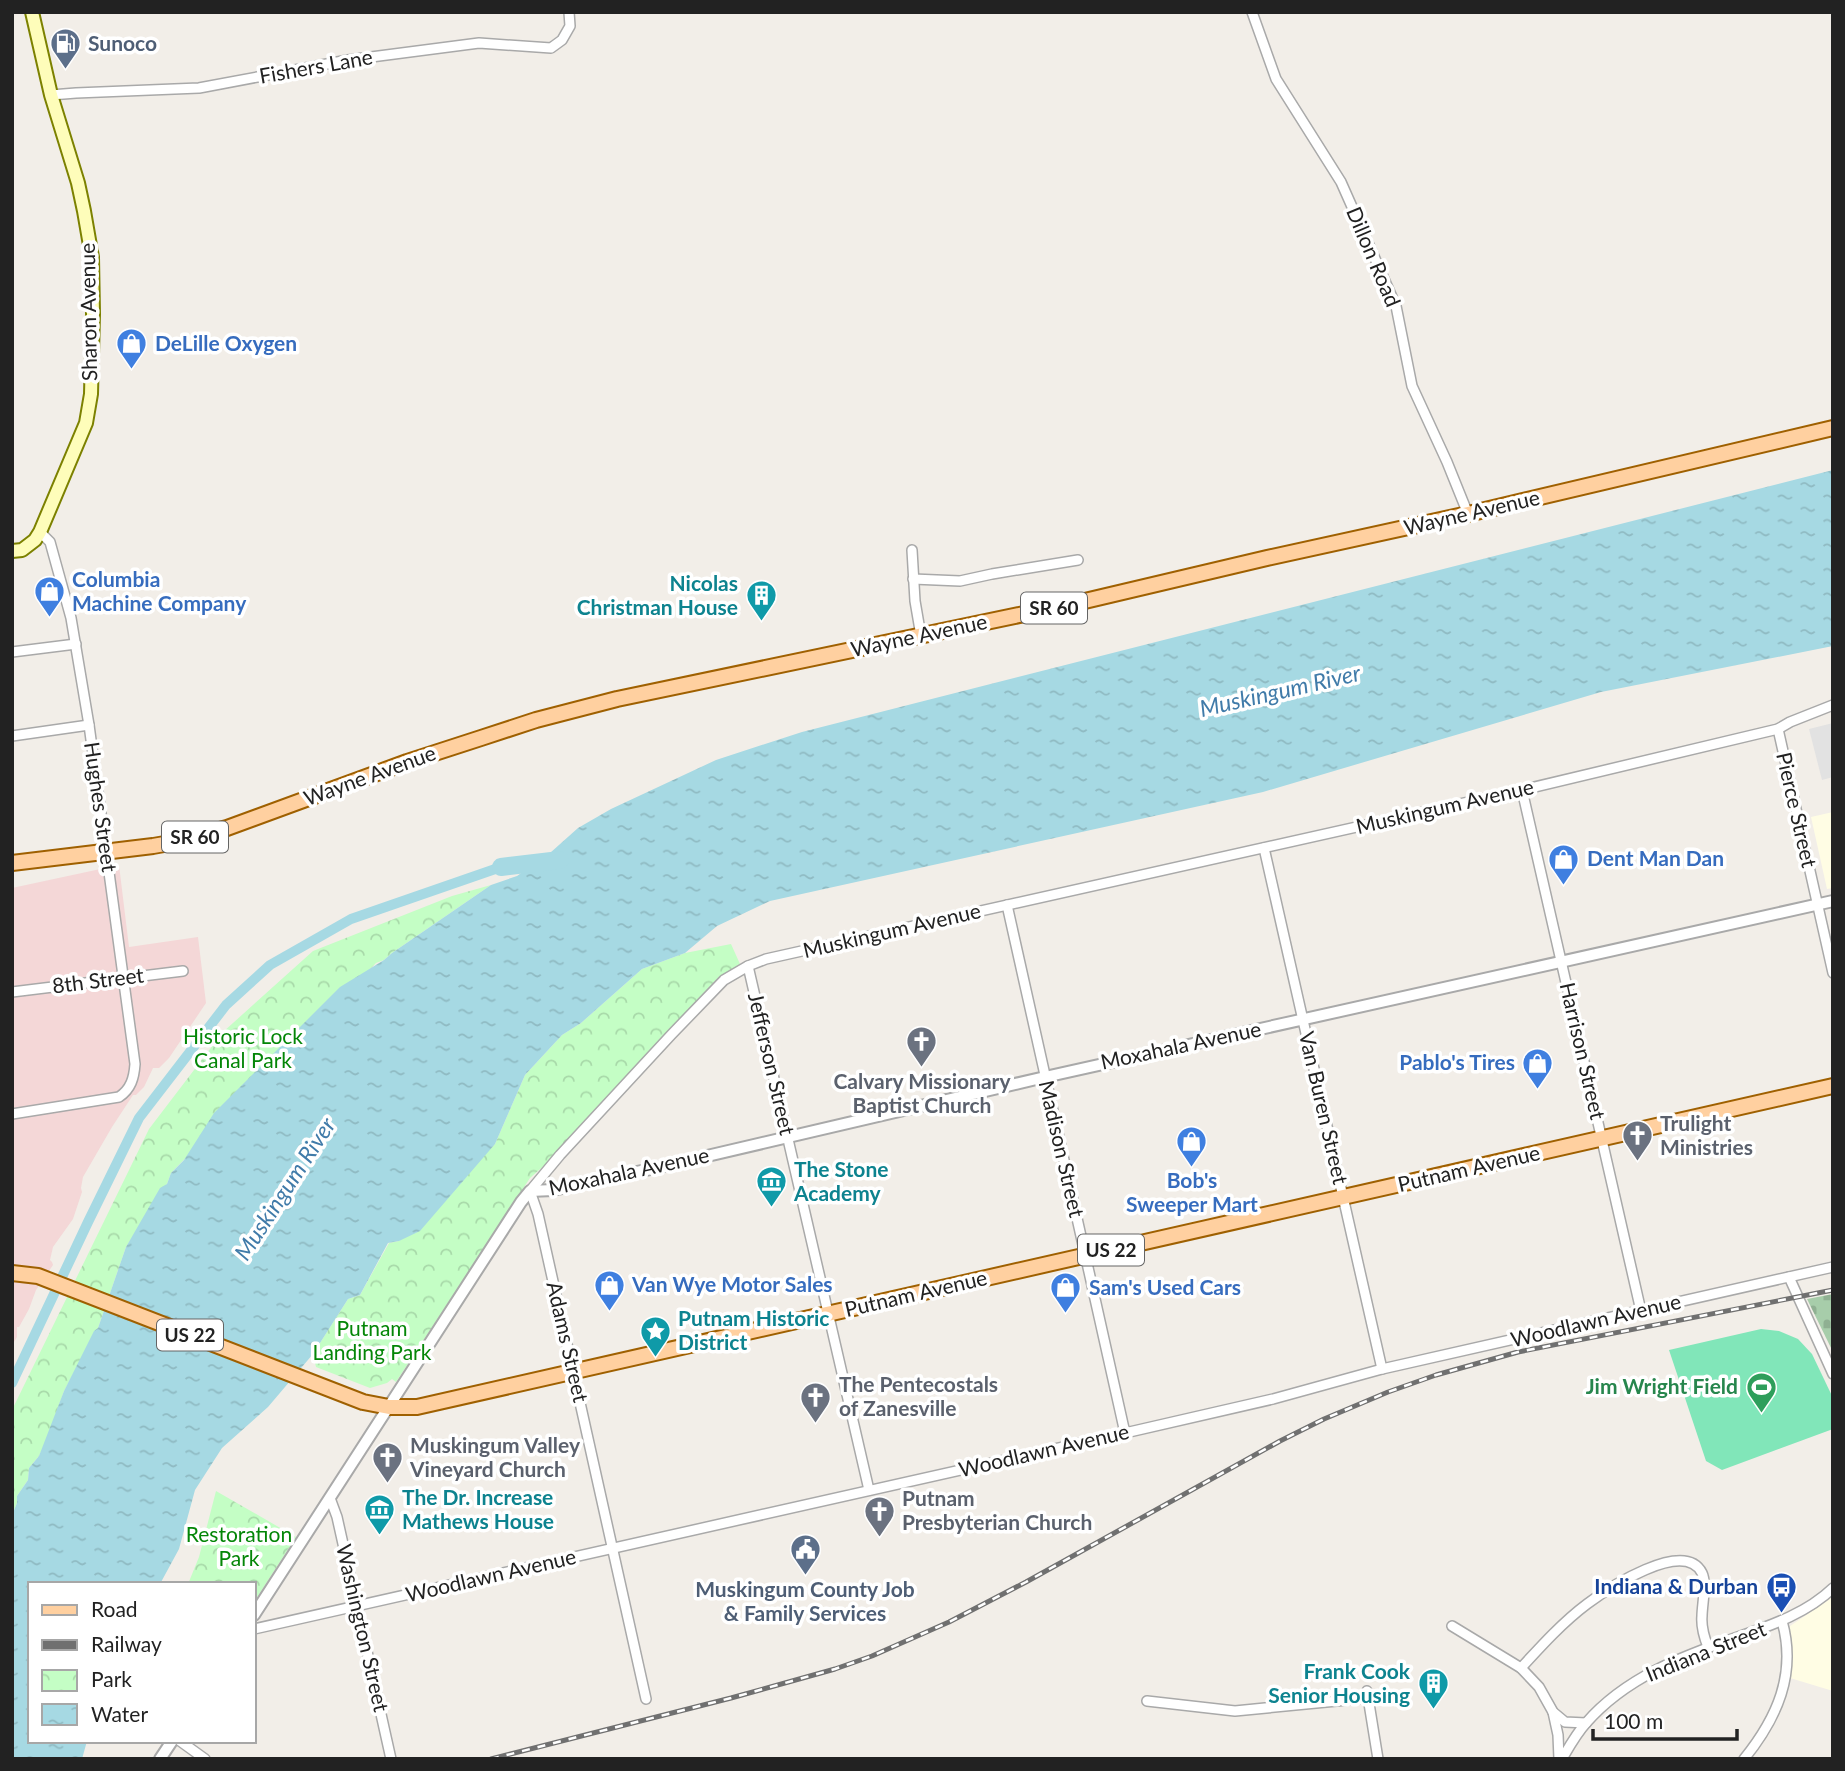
<svg xmlns="http://www.w3.org/2000/svg" width="1845" height="1771" font-family="Lato,sans-serif">
  <style>
    .commercial { fill: #f4d7d7 }
    .education { fill: #fffde4 }
    .cemetery { fill: url(#cemetery-stones) }
    .park { fill: url(#park-crowns) }
    .pitch { fill: #81e6b9 }
    .parking { fill: #e2e2e2 }
    .water { fill: url(#water-ripples) }
    .lines { fill: none; stroke-linecap: round; stroke-linejoin: round }
    .canal { stroke: #a6d9e3; stroke-width: 10 }
    .river { stroke: #a6d9e3; stroke-width: 18 }
    .minor-casing { stroke: #a9a9a9; stroke-width: 12 }
    .tertiary-casing { stroke: #a9a9a9; stroke-width: 14 }
    .secondary-casing { stroke: #7c8100; stroke-width: 16 }
    .primary-casing { stroke: #9f6000; stroke-width: 18 }
    .minor { stroke: #fff; stroke-width: 9 }
    .tertiary { stroke: #fff; stroke-width: 10 }
    .secondary { stroke: #fefdba; stroke-width: 12 }
    .primary { stroke: #ffd0a0; stroke-width: 14 }
    .rail-casing { stroke: #707070; stroke-width: 5 }
    .rail { stroke: #fff; stroke-width: 2.5; stroke-dasharray: 8; stroke-linecap: butt }
    .labels { text-anchor: middle; stroke-width: 7; stroke-linejoin: round; paint-order: stroke }
    .shield { fill: #fff; stroke: #646464; stroke-width: 2 }
    .shield-label { font-size: 19px; font-weight: bold; fill: #222 }
    .service-label { font-size: 21px; font-weight: bold; fill: #4e5e75; stroke: #fff; text-anchor: start }
    .street-label { font-size: 21px; fill: #222; stroke: #fff }
    .shop-label { font-size: 21px; font-weight: bold; fill: #366cbe; stroke: #fff; text-anchor: start }
    .culture-label { font-size: 21px; font-weight: bold; fill: #0d838f; stroke: #fff; text-anchor: start }
    .park-label { font-size: 21px; fill: #048607; stroke: #fff }
    .worship-label { font-size: 21px; font-weight: bold; fill: #5b616d; stroke: #fff; text-anchor: start }
    .leisure-label { font-size: 21px; font-weight: bold; fill: #27864d; stroke: #fff; text-anchor: end }
    .transit-label { font-size: 21px; font-weight: bold; fill: #164399; stroke: #fff; text-anchor: end }
    .water-label { font-size: 23px; font-style: italic; fill: #407ba9; stroke: #fff }
  </style>
  <defs>
    <pattern id="cemetery-stones" width="16" height="16" patternUnits="userSpaceOnUse" patternTransform="scale(1.75)"><rect width="16" height="16" fill="#a7cdaa"/><path d="M2 7V4a2 2 0 0 1 4 0v3zM10 15v-3a2 2 0 0 1 4 0v3z" fill="#8fb092"/></pattern>
    <pattern id="park-crowns" width="20" height="18" patternUnits="userSpaceOnUse" patternTransform="scale(1.75)"><rect width="20" height="18" fill="#c4fec5"/><path d="M2 6a3 3 0 1 1 6 0M12 15a3 3 0 1 1 6 0" fill="none" stroke="#a8d9a9"/></pattern>
    <pattern id="water-ripples" width="26" height="14" patternUnits="userSpaceOnUse" patternTransform="scale(1.75)"><rect width="26" height="14" fill="#a6d9e3"/><path d="M2 4q2-2 4 0t4 0M15 11q2-2 4 0t4 0" fill="none" stroke="#8fbac2"/></pattern>
  </defs>
  <rect width="100%" height="100%" fill="#f2eee8"/>
  <path class="commercial" d="M119,865l10,82 69,-10 8,66 -37,55 -10,10h-6l-9,19 -8,8h-3l-21,32 -29,50 -2,11 1,4 -9,27 -20,28 -3,13 2,2 1,3 -17,25 -7,19 -10,18h-2v10l-5,8v-457z"/>
  <g class="education">
    <path d="M1833,812v76l-6,1 -16,-72z"/>
    <path d="M1833,1597v94l-43,-13v-52z"/>
  </g>
  <path class="cemetery" d="M1833,1294v58l-26,-53z"/>
  <g class="park">
    <path d="M491,885l-99,68 -8,7 -8,3 -205,210 -4,11 -41,63 -28,81 -34,63 -17,48 -8,17 -10,12 -1,12 -11,16v7l-5,12v-105l137,-281 74,-97 90,-81 139,-55z"/>
    <path d="M731,944l9,20 -25,17 -168,182 -17,15 -134,204 -4,-3 -5,4 -17,5 -54,-21 -3,-13 35,-55 12,-4 29,-52 10,-2 96,-97 30,-69 37,-40 19,-12 61,-54 43,-16z"/>
    <path d="M216,1491l80,46 -42,65v-18h-66l11,-27z"/>
  </g>
  <path class="pitch" d="M1761,1329l18,2 19,8 14,15 21,44v31l-111,41 -16,-9 -37,-111z"/>
  <path class="parking" d="M1833,723v54l-11,3 -13,-51z"/>
  <path class="water" d="M1833,470v176l-232,46 -338,100 -493,109 -53,25 -32,27 -43,16 -61,54 -19,12 -37,40 -30,69 -75,87 -21,10 -11,2 -28,52 -12,4 -35,55 -45,53 -46,41 -27,42 -16,59 -19,35h-130v157h57l-5,18h-70v-244l5,-12v-7l11,-16 1,-12 10,-12 25,-65 30,-60 4,-3 28,-81 34,-59 7,-4 4,-11 13,-13 30,-47 126,-126 44,-27 8,-7 99,-68 26,-9 33,-23 28,-25 33,-19 105,-49 86,-28z"/>
  <g class="lines">
    <path class="canal" d="M12,1383l76,-161 51,-104 87,-113 44,-40 81,-46 150,-52"/>
    <path class="river" d="M501,867l59,-7"/>
    <defs>
      <g id="minor">
        <path d="M1252,12l24,67 65,103 55,124 16,80 35,76 21,52"/>
        <path d="M51,95l25,-2 123,-5 149,-28 131,-17 72,5 11,-8 8,-14 -1,-14"/>
        <path d="M912,550l3,51 6,35"/>
        <path d="M913,579l47,2 32,-7 86,-14"/>
        <path d="M12,652l64,-8"/>
        <path d="M1778,729l55,244"/>
        <path d="M12,736l77,-11"/>
        <path d="M1522,790l119,521"/>
        <path d="M1264,848l118,521"/>
        <path d="M1007,905l118,528"/>
        <path d="M748,966l121,524"/>
        <path d="M12,992l171,-21"/>
        <path d="M12,1114l107,-17c12,-8 15,-19 16,-33l-46,-339 -18,-107 -21,-76 -10,-10"/>
        <path d="M1789,1277l44,97"/>
        <path d="M330,1498l7,19 54,242"/>
        <path d="M1452,1626l69,42 18,19 14,25 12,10 21,1"/>
        <path d="M254,1629l871,-196 148,-34 109,-30 451,-102"/>
        <path d="M1521,1668c21,-23 42,-46 66,-64 20,-15 97,-66 115,-31 5,10 0,32 0,43 -1,11 2,21 6,31"/>
        <path d="M1367,1691l11,68"/>
        <path d="M646,1699l-108,-485 -8,-23 30,-36 111,-120 53,-55 24,-14 18,-7 756,-169 256,-61 12,-7 43,-17"/>
        <path d="M1147,1701l88,10 133,-13"/>
        <path d="M1553,1712l5,23 1,24"/>
        <path d="M180,1741l25,18"/>
        <path d="M1562,1759c7,-12 14,-25 24,-36 40,-46 97,-67 152,-86 34,-12 69,-24 95,-49"/>
        <path d="M1744,1759c33,-41 53,-85 38,-138"/>
      </g>
      <g id="tertiary">
        <path d="M254,1615l267,-413 9,-11 23,-1 107,-23 385,-90 788,-176"/>
        <path d="M160,1759l12,-18"/>
      </g>
      <path id="secondary" d="M12,551l10,-1 13,-10 5,-8 46,-109 5,-29 2,-80 -1,-57 -8,-46 -6,-28 -27,-88 -19,-83"/>
      <g id="primary">
        <path d="M12,863l141,-17 23,-4 51,-14 180,-66 74,-24 55,-18 81,-21 455,-95 195,-46 201,-44 365,-86"/>
        <path d="M12,1273l26,3 325,126 26,5h28l1416,-321"/>
      </g>
    </defs>
    <use href="#minor" class="minor-casing"/>
    <use href="#tertiary" class="tertiary-casing"/>
    <use href="#secondary" class="secondary-casing"/>
    <use href="#primary" class="primary-casing"/>
    <use href="#minor" class="minor"/>
    <use href="#tertiary" class="tertiary"/>
    <use href="#secondary" class="secondary"/>
    <use href="#primary" class="primary"/>
    <defs>
      <path id="rail" d="M491,1759l240,-61 104,-29 37,-13 77,-34 77,-40 254,-141 44,-22 64,-27 48,-17 82,-23 315,-62"/>
    </defs>
    <use href="#rail" class="rail-casing"/>
    <use href="#rail" class="rail"/>
  </g>
  <defs>
    <symbol id="fuel-pin" viewBox="-11 -11 22 30"><path d="M0 17L-7.5 6A9.5 9.5 0 1 1 7.5 6Z" fill="#5c6f8a" stroke="#fff"/><path d="M-5.5-6h7V0h2V4h1.3V-2.5L3-4.5l.8-.8L6-3V5H2.5V1h-1V6h-7ZM-4.2-4.7v3.2H.2V-4.7Z" fill="#fff"/></symbol>
    <symbol id="shop-pin" viewBox="-11 -11 22 30"><path d="M0 17L-7.5 6A9.5 9.5 0 1 1 7.5 6Z" fill="#3f7fe0" stroke="#fff"/><path d="M-5-2.5h2.3a2.7 3.5 0 0 1 5.4 0H5L5.5 6h-11ZM-1.5-2.5h3a1.5 2.3 0 0 0-3 0Z" fill="#fff"/></symbol>
    <symbol id="building-pin" viewBox="-11 -11 22 30"><path d="M0 17L-7.5 6A9.5 9.5 0 1 1 7.5 6Z" fill="#0f9aa8" stroke="#fff"/><path d="M-4-6H4V6H1V3H-1V6H-4ZM-2.5-4.3h1.7v1.8h-1.7ZM.8-4.3h1.7v1.8H.8ZM-2.5-1h1.7V.8h-1.7ZM.8-1h1.7V.8H.8Z" fill="#fff"/></symbol>
    <symbol id="church-pin" viewBox="-11 -11 22 30"><path d="M0 17L-7.5 6A9.5 9.5 0 1 1 7.5 6Z" fill="#6b7280" stroke="#fff"/><path d="M-1.2-6h2.4v3.5h3.3v2.4h-3.3V6h-2.4V-.1h-3.3v-2.4h3.3Z" fill="#fff"/></symbol>
    <symbol id="museum-pin" viewBox="-11 -11 22 30"><path d="M0 17L-7.5 6A9.5 9.5 0 1 1 7.5 6Z" fill="#0f9aa8" stroke="#fff"/><path d="M0-6L6-3V-2H-6V-3ZM-5-1h2V3h-2ZM-1-1h2V3h-2ZM3-1h2V3H3ZM-6 4H6V6H-6Z" fill="#fff"/></symbol>
    <symbol id="sight-pin" viewBox="-11 -11 22 30"><path d="M0 17L-7.5 6A9.5 9.5 0 1 1 7.5 6Z" fill="#0f9aa8" stroke="#fff"/><path d="M0-6L1.8-2.2L6-1.7L2.9 1.2L3.7 5.4L0 3.3L-3.7 5.4L-2.9 1.2L-6-1.7L-1.8-2.2Z" fill="#fff"/></symbol>
    <symbol id="stadium-pin" viewBox="-11 -11 22 30"><path d="M0 17L-7.5 6A9.5 9.5 0 1 1 7.5 6Z" fill="#2e9e5b" stroke="#fff"/><path d="M0-5a6.5 5 0 1 0 0 10a6.5 5 0 1 0 0-10ZM-3.5-1.8h7v3.6h-7Z" fill="#fff"/></symbol>
    <symbol id="civic-pin" viewBox="-11 -11 22 30"><path d="M0 17L-7.5 6A9.5 9.5 0 1 1 7.5 6Z" fill="#5c6f8a" stroke="#fff"/><path d="M-.6-6.5H3V-4.5H.6V-3L4-1V1h2V6H-6V1h2V-1L-.6-3ZM-1.2 2.5V6h2.4V2.5Z" fill="#fff"/></symbol>
    <symbol id="bus-pin" viewBox="-11 -11 22 30"><path d="M0 17L-7.5 6A9.5 9.5 0 1 1 7.5 6Z" fill="#1a4fb4" stroke="#fff"/><path d="M-5-6H5V4H4V6H2V4H-2V6H-4V4H-5ZM-3.5-4V0h7V-4ZM-3.5 1.2v1.5H-2V1.2ZM2 1.2v1.5H3.5V1.2Z" fill="#fff"/></symbol>
  </defs>
  <g fill-rule="evenodd">
    <use href="#fuel-pin" x="48" y="26" width="35" height="47"/>
    <use href="#shop-pin" x="114" y="326" width="35" height="47"/>
    <use href="#shop-pin" x="32" y="574" width="35" height="47"/>
    <use href="#building-pin" x="744" y="578" width="35" height="47"/>
    <use href="#shop-pin" x="1546" y="842" width="35" height="47"/>
    <use href="#church-pin" x="904" y="1024" width="35" height="47"/>
    <use href="#shop-pin" x="1520" y="1046" width="35" height="47"/>
    <use href="#church-pin" x="1620" y="1118" width="35" height="47"/>
    <use href="#shop-pin" x="1174" y="1124" width="35" height="47"/>
    <use href="#museum-pin" x="754" y="1164" width="35" height="47"/>
    <use href="#shop-pin" x="592" y="1268" width="35" height="47"/>
    <use href="#shop-pin" x="1048" y="1270" width="35" height="47"/>
    <use href="#sight-pin" x="638" y="1314" width="35" height="47"/>
    <use href="#stadium-pin" x="1744" y="1370" width="35" height="47"/>
    <use href="#church-pin" x="798" y="1380" width="35" height="47"/>
    <use href="#church-pin" x="370" y="1440" width="35" height="47"/>
    <use href="#museum-pin" x="362" y="1492" width="35" height="47"/>
    <use href="#church-pin" x="862" y="1494" width="35" height="47"/>
    <use href="#civic-pin" x="788" y="1532" width="35" height="47"/>
    <use href="#bus-pin" x="1764" y="1570" width="35" height="47"/>
    <use href="#building-pin" x="1416" y="1666" width="35" height="47"/>
  </g>
  <g class="labels">
    <g class="shield">
      <rect x="1021" y="592.5" width="66" height="31" rx="5"/>
      <rect x="162" y="821.5" width="66" height="31" rx="5"/>
      <rect x="1078" y="1234.5" width="66" height="31" rx="5"/>
      <rect x="157" y="1319.5" width="66" height="31" rx="5"/>
    </g>
    <g class="shield-label">
      <text x="1054" y="615">SR 60</text>
      <text x="195" y="844">SR 60</text>
      <text x="1111" y="1257">US 22</text>
      <text x="190" y="1342">US 22</text>
    </g>
    <g class="service-label">
      <text x="88" y="51">Sunoco</text>
      <text x="805" y="1597" text-anchor="middle">Muskingum County Job<tspan x="805" dy="24">&amp; Family Services</tspan></text>
    </g>
    <g class="street-label">
      <text transform="translate(316 67) rotate(-10)" y="7">Fishers Lane</text>
      <text transform="translate(1373 257) rotate(67)" y="7">Dillon Road</text>
      <text transform="translate(89 312) rotate(-91)" y="7">Sharon Avenue</text>
      <text transform="translate(1472 513) rotate(-13)" y="7">Wayne Avenue</text>
      <text transform="translate(919 636) rotate(-12)" y="7">Wayne Avenue</text>
      <text transform="translate(370 776) rotate(-20)" y="7">Wayne Avenue</text>
      <text transform="translate(100 807) rotate(82)" y="7">Hughes Street</text>
      <text transform="translate(1445 807) rotate(-13)" y="7">Muskingum Avenue</text>
      <text transform="translate(1796 810) rotate(77)" y="7">Pierce Street</text>
      <text transform="translate(892 931) rotate(-13)" y="7">Muskingum Avenue</text>
      <text transform="translate(98 981) rotate(-7)" y="7">8th Street</text>
      <text transform="translate(1181 1046) rotate(-12)" y="7">Moxahala Avenue</text>
      <text transform="translate(1582 1051) rotate(77)" y="7">Harrison Street</text>
      <text transform="translate(771 1064) rotate(77)" y="7">Jefferson Street</text>
      <text transform="translate(1323 1108) rotate(77)" y="7">Van Buren Street</text>
      <text transform="translate(1061 1149) rotate(77)" y="7">Madison Street</text>
      <text transform="translate(1469 1169) rotate(-13)" y="7">Putnam Avenue</text>
      <text transform="translate(629 1172) rotate(-12)" y="7">Moxahala Avenue</text>
      <text transform="translate(916 1294) rotate(-13)" y="7">Putnam Avenue</text>
      <text transform="translate(1596 1321) rotate(-13)" y="7">Woodlawn Avenue</text>
      <text transform="translate(567 1342) rotate(77)" y="7">Adams Street</text>
      <text transform="translate(1044 1451) rotate(-13)" y="7">Woodlawn Avenue</text>
      <text transform="translate(491 1576) rotate(-13)" y="7">Woodlawn Avenue</text>
      <text transform="translate(362 1628) rotate(77)" y="7">Washington Street</text>
      <text transform="translate(1706 1652) rotate(-22)" y="7">Indiana Street</text>
    </g>
    <g class="shop-label">
      <text x="155" y="351">DeLille Oxygen</text>
      <text x="72" y="587">Columbia<tspan x="72" dy="24">Machine Company</tspan></text>
      <text x="1587" y="866">Dent Man Dan</text>
      <text x="1515" y="1070" text-anchor="end">Pablo's Tires</text>
      <text x="1192" y="1188" text-anchor="middle">Bob's<tspan x="1192" dy="24">Sweeper Mart</tspan></text>
      <text x="632" y="1292">Van Wye Motor Sales</text>
      <text x="1089" y="1295">Sam's Used Cars</text>
    </g>
    <g class="culture-label">
      <text x="738" y="591" text-anchor="end">Nicolas<tspan x="738" dy="24">Christman House</tspan></text>
      <text x="794" y="1177">The Stone<tspan x="794" dy="24">Academy</tspan></text>
      <text x="678" y="1326">Putnam Historic<tspan x="678" dy="24">District</tspan></text>
      <text x="402" y="1505">The Dr. Increase<tspan x="402" dy="24">Mathews House</tspan></text>
      <text x="1410" y="1679" text-anchor="end">Frank Cook<tspan x="1410" dy="24">Senior Housing</tspan></text>
    </g>
    <g class="park-label">
      <text x="243" y="1044">Historic Lock<tspan x="243" dy="24">Canal Park</tspan></text>
      <text x="372" y="1336">Putnam<tspan x="372" dy="24">Landing Park</tspan></text>
      <text x="239" y="1542">Restoration<tspan x="239" dy="24">Park</tspan></text>
    </g>
    <g class="worship-label">
      <text x="922" y="1089" text-anchor="middle">Calvary Missionary<tspan x="922" dy="24">Baptist Church</tspan></text>
      <text x="1660" y="1131">Trulight<tspan x="1660" dy="24">Ministries</tspan></text>
      <text x="839" y="1392">The Pentecostals<tspan x="839" dy="24">of Zanesville</tspan></text>
      <text x="410" y="1453">Muskingum Valley<tspan x="410" dy="24">Vineyard Church</tspan></text>
      <text x="902" y="1506">Putnam<tspan x="902" dy="24">Presbyterian Church</tspan></text>
    </g>
    <g class="leisure-label">
      <text x="1738" y="1394">Jim Wright Field</text>
    </g>
    <g class="transit-label">
      <text x="1758" y="1594">Indiana &amp; Durban</text>
    </g>
    <g class="water-label">
      <text transform="translate(1280 691) rotate(-13)" y="8">Muskingum River</text>
      <text transform="translate(285 1189) rotate(-57)" y="8">Muskingum River</text>
    </g>
  </g>
  <rect width="1845" height="1771" fill="none" stroke="#222222" stroke-width="28"/>
  <rect x="28" y="1582" width="228" height="161" fill="#ffffff" stroke="#a7a7a7" stroke-width="2"/>
  <rect x="42" y="1605" width="35" height="10" fill="#ffd0a0" stroke="#a7a7a7" stroke-width="2"/>
  <text x="91" y="1617" font-size="21" fill="#222222">Road</text>
  <rect x="42" y="1640" width="35" height="10" fill="#707070" stroke="#a7a7a7" stroke-width="2"/>
  <text x="91" y="1652" font-size="21" fill="#222222">Railway</text>
  <rect x="42" y="1670" width="35" height="21" fill="url(#park-crowns)" stroke="#a7a7a7" stroke-width="2"/>
  <text x="91" y="1687" font-size="21" fill="#222222">Park</text>
  <rect x="42" y="1704" width="35" height="21" fill="url(#water-ripples)" stroke="#a7a7a7" stroke-width="2"/>
  <text x="91" y="1722" font-size="21" fill="#222222">Water</text>
  <path d="M1593 1729v10h144v-10" fill="none" stroke="#222222" stroke-width="3.5"/>
  <text x="1604" y="1729" font-size="21" fill="#222222" stroke="#ffffff" stroke-width="5" paint-order="stroke">100 m</text>
</svg>
